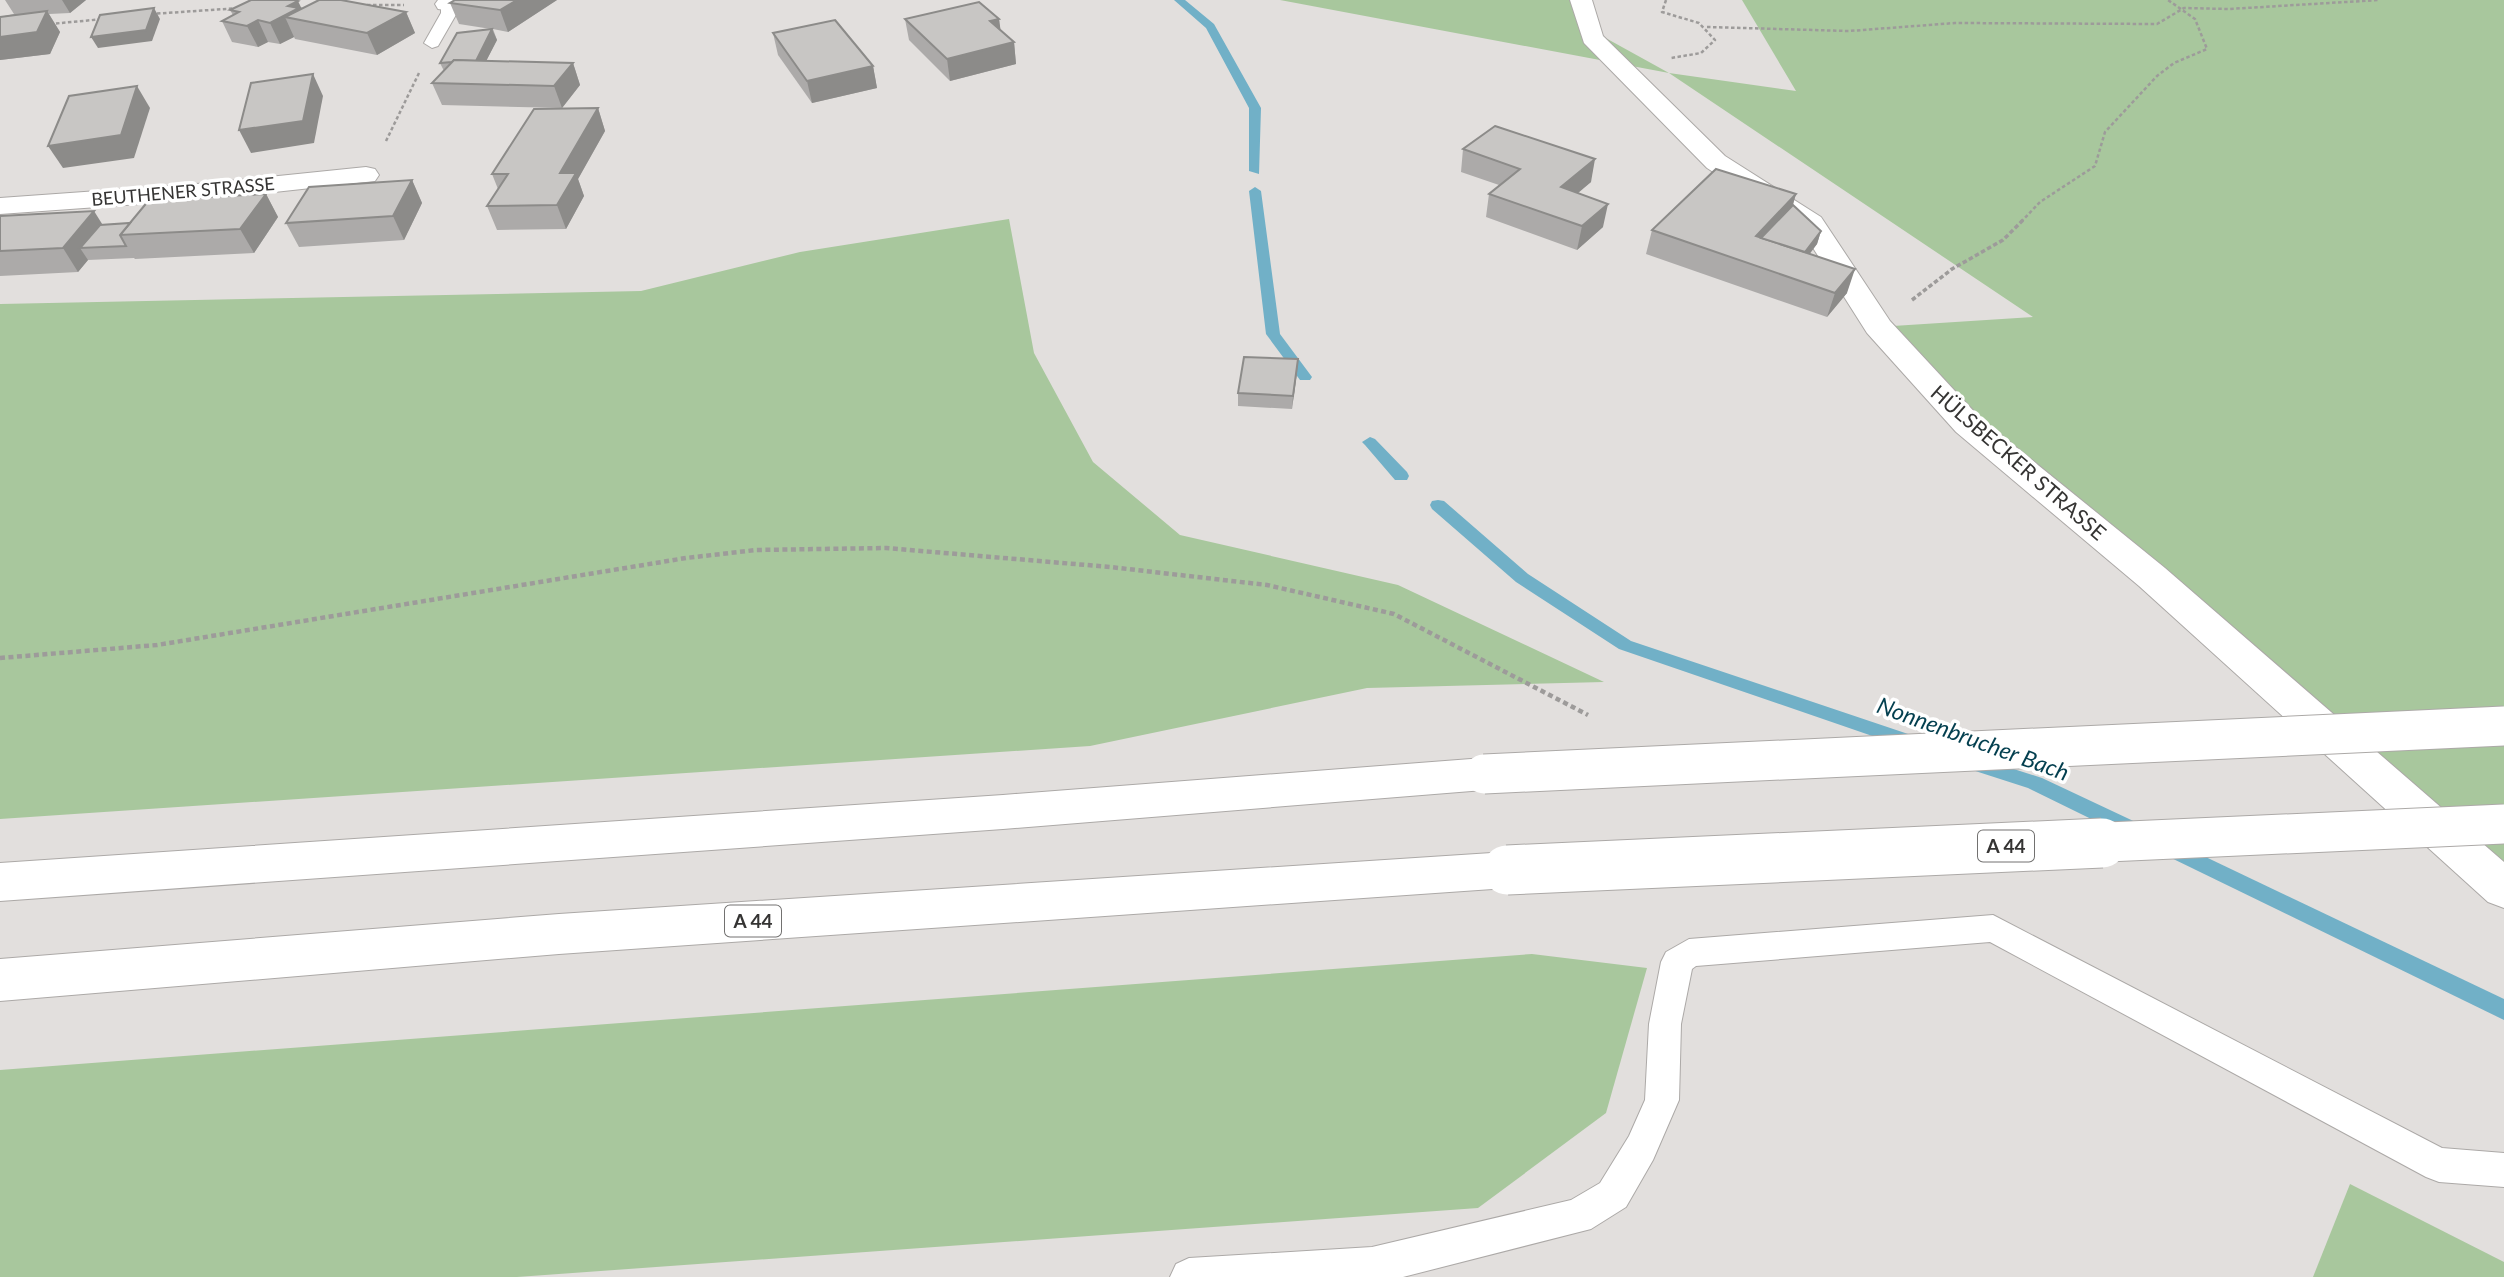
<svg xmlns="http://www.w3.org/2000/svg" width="2504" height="1277" font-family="Lato,sans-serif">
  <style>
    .green { fill: #a8c79d }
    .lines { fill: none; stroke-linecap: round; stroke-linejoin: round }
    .stream { fill: #71b0c7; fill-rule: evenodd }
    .lane-casing { stroke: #aca9a7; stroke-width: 2 }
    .street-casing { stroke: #aca9a7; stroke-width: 2 }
    .highway-casing { stroke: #aca9a7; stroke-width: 2 }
    .path-far2 { stroke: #9d9b9a; stroke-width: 2.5; stroke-dasharray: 3.5 2.5; stroke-linecap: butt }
    .path-far1 { stroke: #9d9b9a; stroke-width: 3.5; stroke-dasharray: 4.5 2.5; stroke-linecap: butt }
    .path { stroke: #9d9b9a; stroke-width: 4.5; stroke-dasharray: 5 3.5; stroke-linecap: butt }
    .lane { fill: #fff; fill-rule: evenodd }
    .street { fill: #fff; fill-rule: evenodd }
    .highway { fill: #fff; fill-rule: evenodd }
    .highway-bridge-far1-casing { stroke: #aca9a7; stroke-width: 41; stroke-linecap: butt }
    .highway-bridge-casing { stroke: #aca9a7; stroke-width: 51; stroke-linecap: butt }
    .highway-bridge-far1 { stroke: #fff; stroke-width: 39 }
    .highway-bridge { stroke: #fff; stroke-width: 49 }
    .wall { fill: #acaaa9 }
    .shaded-wall { fill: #8c8b89 }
    .building { fill: #c8c6c4; stroke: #8c8b89; stroke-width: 2 }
    .labels { text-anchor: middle; stroke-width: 7; stroke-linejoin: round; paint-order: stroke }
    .far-street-label { font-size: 18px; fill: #353433; stroke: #fff }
    .shield { fill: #fff; stroke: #727170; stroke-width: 2 }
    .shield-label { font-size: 19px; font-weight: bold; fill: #353433 }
    .street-label { font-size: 21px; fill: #353433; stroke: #fff }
    .water-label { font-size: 23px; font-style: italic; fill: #033f4f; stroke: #fff }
  </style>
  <rect width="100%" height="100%" fill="#e2dfdd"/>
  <g class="green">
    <path d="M1280,0h307l15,36 67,37 127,18 -54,-91h762v886l-531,-468 -80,-92 140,-9 -364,-244z"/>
    <path d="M1009,219l25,134 59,109 87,73 218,50 206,97 -237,6 -277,58 -1090,73v-515l641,-13 159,-39z"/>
    <path d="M1532,954l115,14 -41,145 -128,95 -961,69h-517v-207z"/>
    <path d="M2350,1184l154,78v15h-191z"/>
  </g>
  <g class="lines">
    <g class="stream">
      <path d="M1174,0h11l29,24 47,84 -2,66 -10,-3v-63l-43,-80z"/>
      <path d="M1255,187l6,4 19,143 32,43 -2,3h-10l-34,-46 -17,-143z"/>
      <path d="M1370,437l5,2 32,33 2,4 -2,4h-12l-30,-35 -3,-3z"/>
      <path d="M1438,500l6,1 84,73 103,67 289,97 2,5 -2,5 -7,2 -294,-101 -103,-67 -84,-73 -2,-4 2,-4z"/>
      <path d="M1973,756l69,22 102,48 3,6 -3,6 -7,2 -7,-2 -102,-50 -62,-20 -2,-5 2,-5z"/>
      <path d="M2168,839l336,160v21l-343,-167 -3,-6 3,-6z"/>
    </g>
    <defs>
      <g id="lane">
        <path d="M441,1h10l6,12 -19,33 -6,2 -8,-5 17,-30z"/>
        <path d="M1993,915l449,233 62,5v34l-65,-5 -13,-5 -436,-235 -294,24 -4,3 -11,55 -2,76 -26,60 -27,47 -35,22 -188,48h-233l6,-13 13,-6 183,-11 199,-47 29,-17 29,-47 16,-36 4,-76 12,-62 5,-10 23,-13z"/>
      </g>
      <g id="street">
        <path d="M438,0h23c-6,9 -12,11 -23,9l-3,-5z"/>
        <path d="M1570,0h22l11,36 122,120 96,61 69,104 90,97 185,150 339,294v46l-16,-6 -349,-316 -183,-154 -89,-99 -66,-104 -94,-61 -123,-125z"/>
        <path d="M366,167l9,2 4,6 -4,6 -165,18 -210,15v-16l210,-15z"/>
      </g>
      <g id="highway">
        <path d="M1484,758l15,4 6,12 -6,12 -15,4 -481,39 -1003,72v-38l1003,-68z"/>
        <path d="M1507,852l16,5 6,13 -6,13 -16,5 -948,66 -559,47v-42l559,-45z"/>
      </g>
    </defs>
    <use href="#lane" class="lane-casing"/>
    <use href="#street" class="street-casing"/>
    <use href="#highway" class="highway-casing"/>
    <g class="path-far2">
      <path d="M1666,0l-4,12 37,11 16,17 -14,13 -30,5"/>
      <path d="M367,5h37"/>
      <path d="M151,14l89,-6"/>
      <path d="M50,24l54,-5"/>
      <path d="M1707,27l142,4 106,-8 202,1 27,-16 45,1 150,-9"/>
      <path d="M386,141l33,-68"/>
      <path d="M2021,222l19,-20 55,-36 10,-34 52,-56 17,-13 33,-14 -12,-30 -27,-19"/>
    </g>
    <path class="path-far1" d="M1912,300l40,-31 51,-29 20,-20"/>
    <path class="path" d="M0,658l157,-13 529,-87 70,-8 130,-2 224,19 157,18 127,29 194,101"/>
    <use href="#lane" class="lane"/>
    <use href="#street" class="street"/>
    <use href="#highway" class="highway"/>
    <defs>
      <g id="highway-bridge-far1">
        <path d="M1484,774l1020,-48"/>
        <path d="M2064,844l440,-20"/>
      </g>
      <path id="highway-bridge" d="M1507,870l595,-27"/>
    </defs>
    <use href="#highway-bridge-far1" class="highway-bridge-far1-casing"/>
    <use href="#highway-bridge" class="highway-bridge-casing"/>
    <use href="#highway-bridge-far1" class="highway-bridge-far1"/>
    <use href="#highway-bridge" class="highway-bridge"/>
  </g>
  <g class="wall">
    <path d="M5,0h81l-16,13 -21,1 11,18 -10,22 -50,6v-43l14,-3z"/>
    <path d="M557,0l-49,32 -15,-3 4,11 -11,21 87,2 7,22 -18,23 -120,-3 -10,-22 12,-12 -4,-8 51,-34 -32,-5 -9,-21z"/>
    <path d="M302,9l104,3 9,21 -38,22 -82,-16 -1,-2 -14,7 -12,-2 -10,5 -26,-5 -10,-21 11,-6 -3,-5z"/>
    <path d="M905,19h94l1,11 14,12 2,22 -66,17 -41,-41z"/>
    <path d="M773,33l100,33 4,22 -65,15 -34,-48z"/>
    <path d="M598,108l7,23 -27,48 6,17 -18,33 -69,1 -10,-24 11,-17 -6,-15z"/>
    <path d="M1463,149l128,33 -14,11 26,34 -26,23 -91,-33 3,-23 10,-9 -38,-13z"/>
    <path d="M412,180l10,23 -18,37 -105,7 -13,-24z"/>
    <path d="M266,194l12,23 -24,36 -119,6 -1,-1 -46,2 -10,12 -78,4v-60l103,9 27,-2z"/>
    <path d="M1796,194l-3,11 28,26 -4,13 -8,10 38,39 -20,24 -181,-63 6,-24z"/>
    <path d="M1298,359l-1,13 -5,37 -54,-3v-13z"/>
  </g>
  <g class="shaded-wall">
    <path d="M62,0h24l-16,13z"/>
    <path d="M517,0h40l-49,32 -8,-22z"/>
    <path d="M298,1l10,21 -23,-5 9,20 -14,7 -10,-21 18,-17z"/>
    <path d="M154,8l6,11 -8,22 -54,7 -7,-11z"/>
    <path d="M47,11l13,21 -10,22 -50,6v-23z"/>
    <path d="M406,12l9,21 -38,22 -10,-22z"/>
    <path d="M999,19l3,21 -12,-19z"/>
    <path d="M258,20l10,22 -10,5 -11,-21z"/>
    <path d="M492,29l5,11 -17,33 -5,-12z"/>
    <path d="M1014,42l2,22 -66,17 -3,-22z"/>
    <path d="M573,63l7,22 -18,23 -8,-22z"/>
    <path d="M873,66l4,22 -65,15 -5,-22z"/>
    <path d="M313,74l10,22 -9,47 -63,10 -12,-23z"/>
    <path d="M137,86l13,22 -16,50 -71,10 -15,-22z"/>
    <path d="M598,108l7,23 -27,48 6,17 -18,33 -9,-24 3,-32z"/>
    <path d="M1595,159l-4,23 -34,29 4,-24z"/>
    <path d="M412,180l10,23 -18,37 -11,-24z"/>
    <path d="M266,194l12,23 -24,36 -14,-24z"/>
    <path d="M1796,194l-7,23 -30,33 -3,-14z"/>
    <path d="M1608,204l-5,23 -26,23 5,-24z"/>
    <path d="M94,211l15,24 -29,13 8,12 -10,12 -15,-24z"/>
    <path d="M1821,231l-4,13 -23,31 3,-12z"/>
    <path d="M1855,269l-8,24 -20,24 8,-24z"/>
    <path d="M1298,359l-1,13 -5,37 1,-13z"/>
  </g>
  <g class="building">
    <path d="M251,0h43l4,1 -10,5 11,2 -29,15 -12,-3 -11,6 -25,-5 17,-9 -9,-2z"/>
    <path d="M319,0h22l65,12 -39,21 -82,-16z"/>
    <path d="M455,0h62l-17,10 -50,-7z"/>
    <path d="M979,2l20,17 -9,2 24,21 -67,17 -42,-40z"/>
    <path d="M154,8l-8,22 -55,7 9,-22z"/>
    <path d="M47,11l-10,21 -37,5v-20z"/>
    <path d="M835,20l38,46 -66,15 -34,-48z"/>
    <path d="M492,29l-16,32 -22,-1 -2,2 -12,1 17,-30z"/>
    <path d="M454,60l119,3 -19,23 -122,-3z"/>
    <path d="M313,74l-10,47 -64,9 12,-47z"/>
    <path d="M137,86l-16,49 -73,11 21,-50z"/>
    <path d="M598,108l-38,65h16l-19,32 -70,1 21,-32h-16l42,-65z"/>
    <path d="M1495,126l100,33 -34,28 47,17 -26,22 -93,-32 31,-25 -57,-20z"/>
    <path d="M1716,169l80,25 -40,42 99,33 -20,24 -183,-63z"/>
    <path d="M412,180l-19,36 -107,7 23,-36z"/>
    <path d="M266,194l-26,35 -120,6 29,-35z"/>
    <path d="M1793,205l28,26 -16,21 -44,-14z"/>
    <path d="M94,211l-31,37 -63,3v-35z"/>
    <path d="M130,223l-10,12 6,11 -46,2 20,-23z"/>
    <path d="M1244,357l54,2 -5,37 -55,-3z"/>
  </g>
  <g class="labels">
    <g class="far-street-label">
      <text transform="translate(183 192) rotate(-5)" y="6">BEUTHENER STRASSE</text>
    </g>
    <g class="shield">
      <rect x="1978" y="830.5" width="56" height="31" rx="5"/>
      <rect x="725" y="905.5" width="56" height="31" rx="5"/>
    </g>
    <g class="shield-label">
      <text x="2006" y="853">A 44</text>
      <text x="753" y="928">A 44</text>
    </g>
    <g class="street-label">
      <text transform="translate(2018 463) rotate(41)" y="7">HÜLSBECKER STRASSE</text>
    </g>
    <g class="water-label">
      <text transform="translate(1973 739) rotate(20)" y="8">Nonnenbrucher Bach</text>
    </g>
  </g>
</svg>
